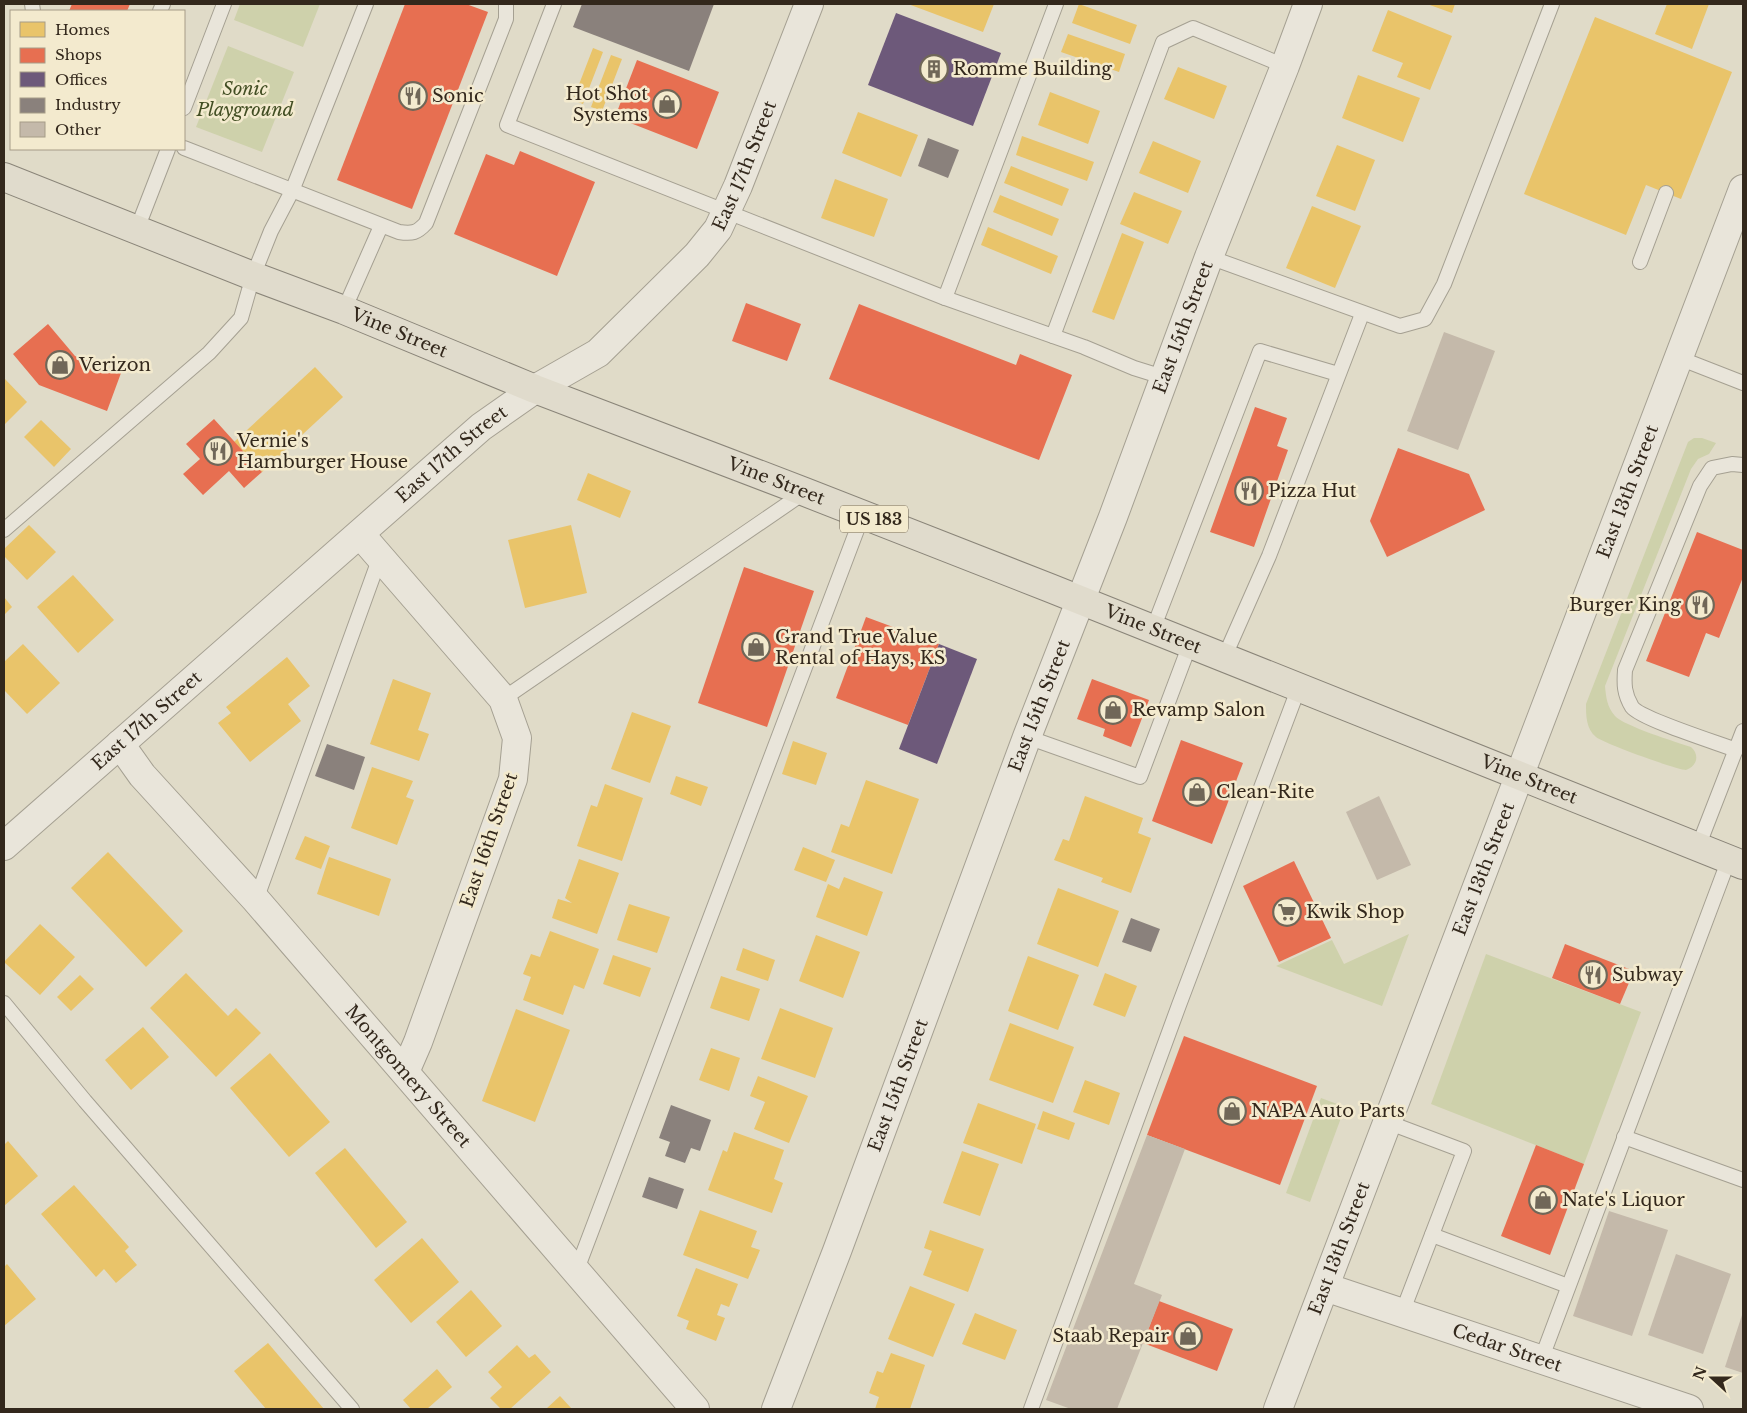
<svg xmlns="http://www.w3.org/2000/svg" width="1747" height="1413" font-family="'Libre Baskerville',serif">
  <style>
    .green { fill: #ced1ab }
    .homes { fill: #e9c46a }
    .shops { fill: #e76f51 }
    .offices { fill: #6d597a }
    .industry { fill: #8a817c }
    .building { fill: #c4b9aa }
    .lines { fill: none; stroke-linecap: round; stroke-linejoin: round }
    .service-casing { stroke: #a5a092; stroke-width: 16 }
    .minor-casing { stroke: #a5a092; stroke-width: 30 }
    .tertiary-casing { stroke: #a5a092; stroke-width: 30 }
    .primary-casing { stroke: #8a8579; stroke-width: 30 }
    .service { stroke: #e9e5da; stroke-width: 14 }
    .minor { stroke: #e9e5da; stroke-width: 28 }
    .tertiary { stroke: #e9e5da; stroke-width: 28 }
    .primary { stroke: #e0dbcc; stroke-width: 28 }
    .labels { text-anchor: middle; stroke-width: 5; stroke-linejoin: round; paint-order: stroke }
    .shield { fill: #f3eace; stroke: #6d6251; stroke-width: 1 }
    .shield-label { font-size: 16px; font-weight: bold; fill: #33281c }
    .poi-label { font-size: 18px; fill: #33281c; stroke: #f3eace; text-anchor: start }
    .park-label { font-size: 18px; font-style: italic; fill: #424e23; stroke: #f3eace }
    .street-label { font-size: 18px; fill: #33281c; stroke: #f3eace }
  </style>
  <rect width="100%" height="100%" fill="#e0dbc8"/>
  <g class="green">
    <path d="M240,4h80l-17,43 -69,-27z"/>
    <path d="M228,46l66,26 -32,80 -66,-25z"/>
    <path d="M1694,438h8l14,5 -7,11 -11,5 -7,10 -86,217c1,11 2,21 10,30 9,10 61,26 76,31 9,8 6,19 -5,23 -9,0 -83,-27 -90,-33 -10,-8 -10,-22 -10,-33l102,-262z"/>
    <path d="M1409,934l-27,72 -106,-40 56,-26 12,24z"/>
    <path d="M1486,954l155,58 -57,152 -153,-60z"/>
    <path d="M1321,1098l24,9 -35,95 -24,-9z"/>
  </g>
  <g class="homes">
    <path d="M908,4h86l-11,28z"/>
    <path d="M1079,4l58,21 -7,19 -58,-21z"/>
    <path d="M1427,4h28l-3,9z"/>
    <path d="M1667,4h42l-17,45 -37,-15z"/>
    <path d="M1388,10l64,26 -22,54 -33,-13 6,-14 -31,-12z"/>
    <path d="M1595,17l137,55 -51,127 -35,-14 -20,50 -102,-41z"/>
    <path d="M1068,34l57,20 -6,18 -58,-20z"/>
    <path d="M593,48l10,4 -20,52 -10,-4z"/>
    <path d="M611,55l11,4 -20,52 -11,-4z"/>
    <path d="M1178,67l49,19 -13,33 -50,-20z"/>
    <path d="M1358,75l62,23 -17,44 -61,-24z"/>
    <path d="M1050,92l50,19 -12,33 -50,-19z"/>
    <path d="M858,112l60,23 -17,42 -59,-24z"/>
    <path d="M1022,136l72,26 -7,19 -71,-26z"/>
    <path d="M1153,141l48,20 -13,32 -49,-20z"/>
    <path d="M1337,145l38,15 -20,51 -39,-15z"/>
    <path d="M1011,166l58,23 -7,17 -58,-23z"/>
    <path d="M835,179l53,20 -14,38 -53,-19z"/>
    <path d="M1134,192l48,19 -14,33 -48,-20z"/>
    <path d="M1000,195l59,24 -7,17 -59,-24z"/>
    <path d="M1312,206l49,20 -26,62 -49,-20z"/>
    <path d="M988,227l70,29 -7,18 -70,-29z"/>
    <path d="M1122,233l22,9 -30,78 -22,-8z"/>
    <path d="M315,367l28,30 -81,75 -28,-30z"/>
    <path d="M4,378l23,24 -23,23z"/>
    <path d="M41,420l30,29 -17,18 -30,-30z"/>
    <path d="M588,473l43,18 -11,27 -43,-18z"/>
    <path d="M29,525l27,27 -29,28 -23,-24v-7z"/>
    <path d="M571,525l16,68 -62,15 -17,-68z"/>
    <path d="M73,575l41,45 -36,33 -41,-46z"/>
    <path d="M4,597l8,10 -8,8z"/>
    <path d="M23,644l37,39 -33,31 -23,-24v-28z"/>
    <path d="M287,657l23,29 -22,18 13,17 -51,41 -32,-39 13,-10 -5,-6z"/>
    <path d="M393,679l38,14 -13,37 11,4 -10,27 -49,-17z"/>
    <path d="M632,712l39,14 -21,57 -39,-14z"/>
    <path d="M793,741l34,12 -11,32 -34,-11z"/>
    <path d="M372,767l41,14 -7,16 8,3 -17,45 -46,-17z"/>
    <path d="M676,776l32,11 -7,19 -31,-12z"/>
    <path d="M866,780l53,19 -27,75 -61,-22 10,-28 8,3z"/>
    <path d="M605,784l38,14 -21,63 -45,-15 14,-41 6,2z"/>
    <path d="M1085,796l58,22 -5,15 13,5 -20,55 -30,-11 2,-4 -49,-18 9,-21 6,2z"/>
    <path d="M305,836l25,10 -9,23 -26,-10z"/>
    <path d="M803,847l32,13 -9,22 -32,-12z"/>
    <path d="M108,852l75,79 -37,36 -75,-79z"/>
    <path d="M329,857l62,22 -12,37 -62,-22z"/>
    <path d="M579,859l40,14 -22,61 -45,-16 6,-19 14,4 -7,-5z"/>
    <path d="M844,877l39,15 -16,44 -51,-19 12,-33 11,5z"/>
    <path d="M1058,888l61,23 -21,56 -61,-23z"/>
    <path d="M629,904l41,13 -13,36 -40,-13z"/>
    <path d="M40,924l35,33 -35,38 -36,-33z"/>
    <path d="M550,931l49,18 -15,40 -10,-4 -11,30 -40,-15 8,-23 -8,-3 8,-20 9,3z"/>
    <path d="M816,935l44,17 -17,46 -44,-17z"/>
    <path d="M743,948l32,12 -7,21 -32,-11z"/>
    <path d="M613,955l38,13 -11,29 -37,-13z"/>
    <path d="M1028,956l51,19 -21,55 -50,-19z"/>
    <path d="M186,973l42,43 8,-8 25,25 -45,44 -66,-69z"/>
    <path d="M1105,973l32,13 -12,31 -32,-12z"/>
    <path d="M80,975l14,14 -23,22 -14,-14z"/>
    <path d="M721,976l39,13 -11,32 -39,-13z"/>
    <path d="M780,1008l53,20 -18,50 -54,-19z"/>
    <path d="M516,1009l54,21 -35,92 -53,-21z"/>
    <path d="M1010,1023l64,24 -21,56 -64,-23z"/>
    <path d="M143,1027l26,30 -38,33 -26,-30z"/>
    <path d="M711,1048l29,10 -11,33 -30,-11z"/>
    <path d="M270,1053l60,69 -41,35 -59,-69z"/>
    <path d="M758,1076l50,20 -19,47 -35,-14 11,-27 -15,-6z"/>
    <path d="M1085,1080l35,13 -11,32 -36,-13z"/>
    <path d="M978,1103l58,21 -14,40 -59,-21z"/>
    <path d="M1043,1111l32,12 -6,17 -32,-11z"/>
    <path d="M734,1132l50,18 -10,29 9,4 -11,30 -64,-23 15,-40 4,2z"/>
    <path d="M8,1141l30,35 -34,30v-61z"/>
    <path d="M345,1148l62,74 -31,26 -61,-75z"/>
    <path d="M962,1151l37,13 -19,52 -37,-13z"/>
    <path d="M74,1185l55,62 -4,4 12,14 -21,18 -12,-14 -8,8 -55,-63z"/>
    <path d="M700,1210l57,21 -6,16 9,3 -12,29 -65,-24z"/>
    <path d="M930,1230l54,19 -16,43 -45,-17 9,-24 -8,-3z"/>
    <path d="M422,1238l37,44 -48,41 -37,-43z"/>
    <path d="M7,1264l29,35 -32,27v-59z"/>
    <path d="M696,1268l42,16 -9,23 -8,-3 -4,11 8,3 -9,23 -30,-12 3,-8 -12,-5z"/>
    <path d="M910,1286l45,18 -22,53 -45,-18z"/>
    <path d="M471,1290l31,36 -36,31 -30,-35z"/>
    <path d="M975,1313l42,17 -12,30 -43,-16z"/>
    <path d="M268,1343l56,66h-58l-32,-38z"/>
    <path d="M517,1345l12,13 6,-4 16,18 -41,37h-9l-11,-11 12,-11 -14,-15z"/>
    <path d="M891,1353l34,12 -15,44h-35l4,-12 -10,-4 8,-22 6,2z"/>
    <path d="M437,1369l15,18 -25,22h-16l-8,-9z"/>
    <path d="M560,1396l12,13h-26z"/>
  </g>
  <g class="shops">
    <path d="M72,4h58l-3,7h-58z"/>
    <path d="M405,4h61l22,8 -76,197 -75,-29z"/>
    <path d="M637,60l82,32 -22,57 -82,-32z"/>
    <path d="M520,151l75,31 -38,94 -103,-42 32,-80 28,11z"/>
    <path d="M746,303l55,21 -14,37 -55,-20z"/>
    <path d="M859,304l157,61 4,-11 52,21 -33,85 -210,-81z"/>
    <path d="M48,324l27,32 46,17 -14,38 -68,-26 -26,-31z"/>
    <path d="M1255,407l32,11 -10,28 11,4 -34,97 -44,-15z"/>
    <path d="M214,419l48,53 -18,16 -15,-17 -26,24 -20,-21 17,-15 -14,-15z"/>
    <path d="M1398,448l71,26 16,36 -98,47 -17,-36z"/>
    <path d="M1697,532l46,18v27l-24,61 -13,-5 -17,44 -43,-16z"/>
    <path d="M744,567l70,24 -47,136 -69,-24z"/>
    <path d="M866,617l73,27 -31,81 -72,-27z"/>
    <path d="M1092,679l57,21 -18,47 -28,-11 2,-7 -28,-10z"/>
    <path d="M1181,740l62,23 -31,81 -60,-23z"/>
    <path d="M1294,861l37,77 -52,24 -36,-76z"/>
    <path d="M1565,944l69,27 -14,33 -68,-26z"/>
    <path d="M1184,1036l133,50 -37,99 -133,-50z"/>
    <path d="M1536,1145l48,19 -34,91 -49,-19z"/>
    <path d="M1159,1301l74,28 -16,42 -74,-28z"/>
  </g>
  <g class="offices">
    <path d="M896,13l105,40 -28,73 -105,-41z"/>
    <path d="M939,644l38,15 -40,105 -38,-15z"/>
  </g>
  <g class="industry">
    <path d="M582,4h132l-25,67 -116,-44z"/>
    <path d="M928,138l31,12 -11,28 -30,-12z"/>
    <path d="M327,744l38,13 -11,33 -39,-14z"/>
    <path d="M1131,918l29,11 -9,23 -29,-10z"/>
    <path d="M671,1105l40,15 -11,31 -9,-3 -6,15 -20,-7 5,-14 -11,-4z"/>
    <path d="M649,1177l35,12 -7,20 -35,-12z"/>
  </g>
  <g class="building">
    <path d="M1444,332l51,19 -37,99 -51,-19z"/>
    <path d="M1379,796l32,69 -34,15 -31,-68z"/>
    <path d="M1147,1135l38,14 -51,135 28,11 -45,114h-46l-25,-9z"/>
    <path d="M1609,1211l59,19 -36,106 -59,-20z"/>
    <path d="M1676,1254l55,20 -28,80 -55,-19z"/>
    <path d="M1743,1312v61l-18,-6z"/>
  </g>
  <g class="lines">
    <defs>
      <g id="service">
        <path d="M32,4l1,7"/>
        <path d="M554,4l-47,121 438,173 139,49 50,21 32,10"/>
        <path d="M160,11l3,-7"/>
        <path d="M184,108l40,-104"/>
        <path d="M184,148l215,84c13,2 18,1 27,-9l80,-204v-15"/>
        <path d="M137,229l31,-80"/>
        <path d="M1209,257l191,69 25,-7 19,-35 108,-280"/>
        <path d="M1640,262l26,-69"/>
        <path d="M945,298l111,-294"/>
        <path d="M344,310l37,-84"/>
        <path d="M1053,336l110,-294 30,-14 92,38"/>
        <path d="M1679,358l64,25"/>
        <path d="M4,530l205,-177 32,-35 12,-42 18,-45 21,-40 74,-187"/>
        <path d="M1153,629l107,-278 78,23"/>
        <path d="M1224,658l45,-102 93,-242"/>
        <path d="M503,699l302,-207"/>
        <path d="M1027,737l113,40 50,-133"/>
        <path d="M1736,750c-18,-7 -95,-31 -104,-43 -8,-13 -8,-23 -7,-37l75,-184 12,-18 20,-4 11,1"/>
        <path d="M1698,847l45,-116"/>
        <path d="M256,900l124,-343"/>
        <path d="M4,1003l81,98 267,308"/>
        <path d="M1387,1122l77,29 -62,162"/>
        <path d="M1624,1137l119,43"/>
        <path d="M1432,1235l136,51"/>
        <path d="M576,1272l287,-758"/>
        <path d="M1541,1360l188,-501"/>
        <path d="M1031,1409l148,-404 120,-318"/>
      </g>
      <g id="minor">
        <path d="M360,534l143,165 14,39 -4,41 -95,263 -13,30"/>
        <path id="s1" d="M120,744l22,31 114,125 439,509"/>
        <path id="s2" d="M4,846l477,-419 54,-38 63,-36 99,-98 21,-26 20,-43 71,-182"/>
        <path id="s3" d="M1325,1287l364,122"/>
        <path id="s4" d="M776,1409l61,-158 190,-514 86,-220 96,-260 76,-191 23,-62"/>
      </g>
      <g id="tertiary">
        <path id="s5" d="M1278,1409l465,-1220"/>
      </g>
      <g id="primary">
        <path id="s6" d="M4,177l249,99 91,34 191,79 270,103 245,96 693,277"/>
      </g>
    </defs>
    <use href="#service" class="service-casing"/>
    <use href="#minor" class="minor-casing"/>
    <use href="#tertiary" class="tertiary-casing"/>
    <use href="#primary" class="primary-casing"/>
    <use href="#service" class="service"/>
    <use href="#minor" class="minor"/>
    <use href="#tertiary" class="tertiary"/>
    <use href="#primary" class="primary"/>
  </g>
  <defs>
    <symbol id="building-ring" viewBox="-11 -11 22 22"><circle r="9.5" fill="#f3eace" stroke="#706758" stroke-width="1.5"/><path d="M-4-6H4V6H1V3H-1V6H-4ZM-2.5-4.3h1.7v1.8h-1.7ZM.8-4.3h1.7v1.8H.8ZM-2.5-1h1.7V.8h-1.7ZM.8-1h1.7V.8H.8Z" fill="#706758"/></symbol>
    <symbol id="restaurant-ring" viewBox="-11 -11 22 22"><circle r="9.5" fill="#f3eace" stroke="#706758" stroke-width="1.5"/><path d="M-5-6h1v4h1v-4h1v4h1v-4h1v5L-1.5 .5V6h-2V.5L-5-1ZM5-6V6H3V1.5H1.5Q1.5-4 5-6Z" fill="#706758"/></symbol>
    <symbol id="shop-ring" viewBox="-11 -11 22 22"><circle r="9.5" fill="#f3eace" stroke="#706758" stroke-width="1.5"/><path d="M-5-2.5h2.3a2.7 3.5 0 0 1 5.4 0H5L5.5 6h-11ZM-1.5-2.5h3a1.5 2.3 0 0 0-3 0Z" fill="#706758"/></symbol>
    <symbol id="supermarket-ring" viewBox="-11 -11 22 22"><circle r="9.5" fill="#f3eace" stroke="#706758" stroke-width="1.5"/><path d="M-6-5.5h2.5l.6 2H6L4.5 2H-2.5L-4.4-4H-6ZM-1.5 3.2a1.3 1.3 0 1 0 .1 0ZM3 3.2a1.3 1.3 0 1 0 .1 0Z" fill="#706758"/></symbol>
  </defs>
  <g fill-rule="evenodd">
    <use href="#building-ring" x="918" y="53" width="32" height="32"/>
    <use href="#restaurant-ring" x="397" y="80" width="32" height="32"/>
    <use href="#shop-ring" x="651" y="88" width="32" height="32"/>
    <use href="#shop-ring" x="44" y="349" width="32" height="32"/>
    <use href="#restaurant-ring" x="202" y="435" width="32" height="32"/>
    <use href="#restaurant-ring" x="1233" y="475" width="32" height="32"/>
    <use href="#restaurant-ring" x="1684" y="589" width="32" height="32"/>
    <use href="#shop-ring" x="740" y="631" width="32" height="32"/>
    <use href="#shop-ring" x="1097" y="694" width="32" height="32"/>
    <use href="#shop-ring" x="1181" y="776" width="32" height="32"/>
    <use href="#supermarket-ring" x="1271" y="896" width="32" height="32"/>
    <use href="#restaurant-ring" x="1577" y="959" width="32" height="32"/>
    <use href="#shop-ring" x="1216" y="1095" width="32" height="32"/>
    <use href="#shop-ring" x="1527" y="1184" width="32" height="32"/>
    <use href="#shop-ring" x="1172" y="1320" width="32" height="32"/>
  </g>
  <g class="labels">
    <rect class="shield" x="840" y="505.5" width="68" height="27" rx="4"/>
    <g class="shield-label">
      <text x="874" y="525">US 183</text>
    </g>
    <g class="poi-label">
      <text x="953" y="75">Romme Building</text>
      <text x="648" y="100" text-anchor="end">Hot Shot<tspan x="648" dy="21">Systems</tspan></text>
      <text x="432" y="102">Sonic</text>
      <text x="79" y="371">Verizon</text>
      <text x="237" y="447">Vernie's<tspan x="237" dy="21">Hamburger House</tspan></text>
      <text x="1268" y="497">Pizza Hut</text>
      <text x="1681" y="611" text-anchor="end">Burger King</text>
      <text x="775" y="643">Grand True Value<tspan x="775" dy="21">Rental of Hays, KS</tspan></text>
      <text x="1132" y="716">Revamp Salon</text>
      <text x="1216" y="798">Clean-Rite</text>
      <text x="1306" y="918">Kwik Shop</text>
      <text x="1612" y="981">Subway</text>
      <text x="1251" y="1117">NAPA Auto Parts</text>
      <text x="1562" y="1206">Nate's Liquor</text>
      <text x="1169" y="1342" text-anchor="end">Staab Repair</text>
    </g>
    <g class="park-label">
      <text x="245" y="95">Sonic<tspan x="245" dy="21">Playground</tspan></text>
    </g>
    <g class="street-label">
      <text dy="6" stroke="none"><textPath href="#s2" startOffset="1015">East 17th Street</textPath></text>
      <text dy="6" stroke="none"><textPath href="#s4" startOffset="1156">East 15th Street</textPath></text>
      <text dy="6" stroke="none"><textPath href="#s6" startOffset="425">Vine Street</textPath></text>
      <text dy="6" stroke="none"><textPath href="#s2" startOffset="595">East 17th Street</textPath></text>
      <text dy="6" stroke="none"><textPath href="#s6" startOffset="830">Vine Street</textPath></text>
      <text dy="6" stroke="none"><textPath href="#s5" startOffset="982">East 13th Street</textPath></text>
      <text dy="6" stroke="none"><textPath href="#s6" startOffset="1235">Vine Street</textPath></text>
      <text dy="6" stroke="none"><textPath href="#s4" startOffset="751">East 15th Street</textPath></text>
      <text dy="6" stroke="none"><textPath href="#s2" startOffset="190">East 17th Street</textPath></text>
      <text dy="6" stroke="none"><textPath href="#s6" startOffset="1640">Vine Street</textPath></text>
      <text transform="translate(489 840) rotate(-71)" y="6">East 16th Street</text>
      <text dy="6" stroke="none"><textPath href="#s5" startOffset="578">East 13th Street</textPath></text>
      <text dy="6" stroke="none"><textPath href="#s1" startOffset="440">Montgomery Street</textPath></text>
      <text dy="6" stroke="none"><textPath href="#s4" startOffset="346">East 15th Street</textPath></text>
      <text dy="6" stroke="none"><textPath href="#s5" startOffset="172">East 13th Street</textPath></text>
      <text dy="6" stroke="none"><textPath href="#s3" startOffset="192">Cedar Street</textPath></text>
    </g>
  </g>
  <rect width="1747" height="1413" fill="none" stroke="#33281c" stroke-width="10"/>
  <rect x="10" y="10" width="175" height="140" fill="#f3eace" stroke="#a69c87"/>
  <rect x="20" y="22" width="25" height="15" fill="#e9c46a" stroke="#a69c87"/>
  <text x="55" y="35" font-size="15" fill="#33281c">Homes</text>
  <rect x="20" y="48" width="25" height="15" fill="#e76f51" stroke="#a69c87"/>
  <text x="55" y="60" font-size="15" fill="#33281c">Shops</text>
  <rect x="20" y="72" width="25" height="15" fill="#6d597a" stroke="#a69c87"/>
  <text x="55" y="85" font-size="15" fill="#33281c">Offices</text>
  <rect x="20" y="98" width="25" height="15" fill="#8a817c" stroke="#a69c87"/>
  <text x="55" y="110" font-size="15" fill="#33281c">Industry</text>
  <rect x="20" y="122" width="25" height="15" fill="#c4b9aa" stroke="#a69c87"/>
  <text x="55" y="135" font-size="15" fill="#33281c">Other</text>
  <g transform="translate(1712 1378) rotate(291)" stroke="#f3eace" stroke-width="4" paint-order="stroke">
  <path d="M0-4L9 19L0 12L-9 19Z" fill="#33281c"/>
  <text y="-8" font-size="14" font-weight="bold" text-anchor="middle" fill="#33281c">N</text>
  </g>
</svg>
